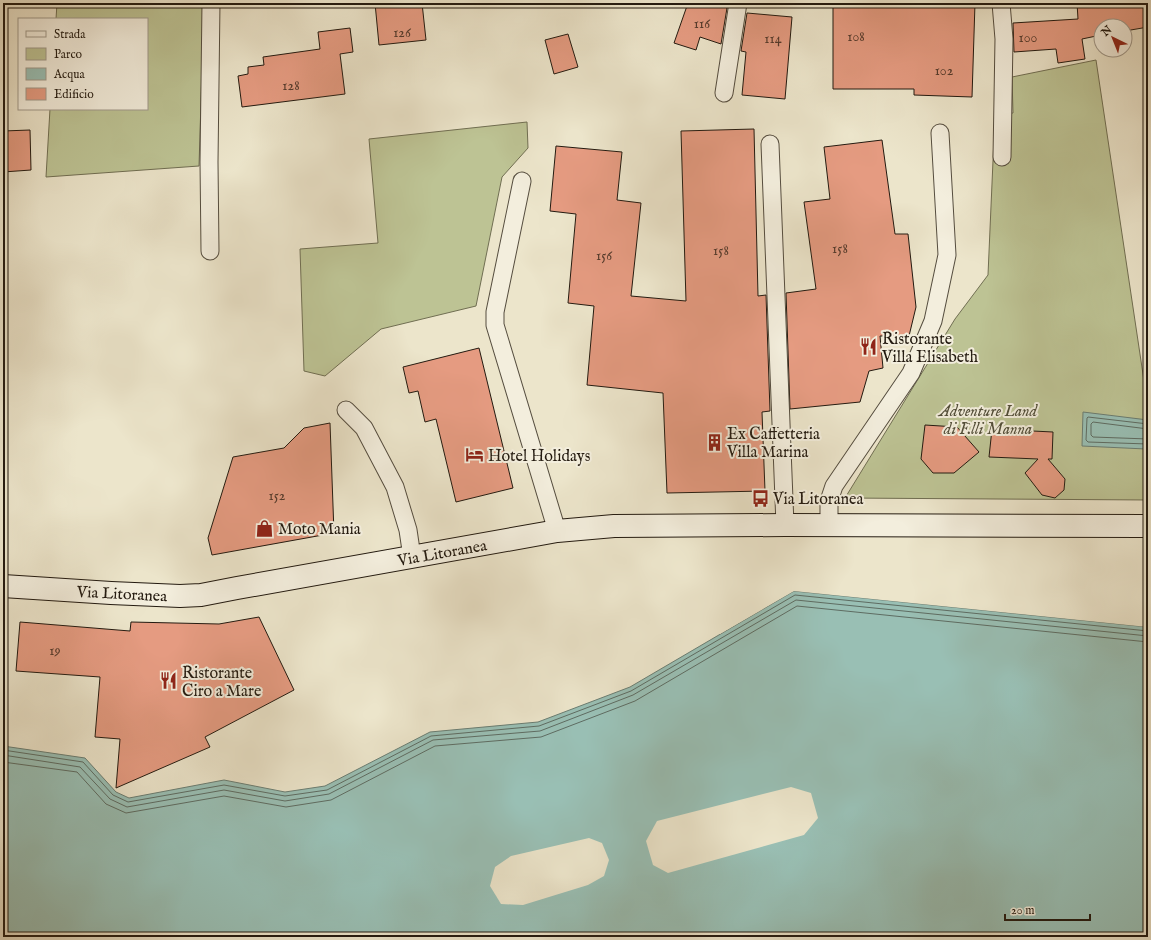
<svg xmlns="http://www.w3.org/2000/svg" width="1151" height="940" font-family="'IM FELL English',serif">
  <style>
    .green { fill: #bdc394; stroke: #706e52 }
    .water { fill: #99bfb4; stroke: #6a7d72 }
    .pier { fill: #ece5cb }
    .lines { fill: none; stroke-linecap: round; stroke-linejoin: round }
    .shore { stroke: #5e6c62; stroke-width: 1 }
    .building { fill: #e59b81; stroke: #231a10 }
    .lane-casing { stroke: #554d3f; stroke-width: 19 }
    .secondary-casing { stroke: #231a10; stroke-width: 24 }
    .lane { stroke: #f3eedd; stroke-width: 17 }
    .secondary { stroke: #f3eedd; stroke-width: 22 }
    .labels { text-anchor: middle; stroke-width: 4; stroke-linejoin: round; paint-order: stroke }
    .number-label { font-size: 14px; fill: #543a2c }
    .poi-label { font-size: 16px; fill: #231a10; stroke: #f3eedd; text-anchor: start }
    .park-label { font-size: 16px; font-style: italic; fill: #514d38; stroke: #f3eedd }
    .street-label { font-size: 16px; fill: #231a10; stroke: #f3eedd }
  </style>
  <rect width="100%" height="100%" fill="#ece5cb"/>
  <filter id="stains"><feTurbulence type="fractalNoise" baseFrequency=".005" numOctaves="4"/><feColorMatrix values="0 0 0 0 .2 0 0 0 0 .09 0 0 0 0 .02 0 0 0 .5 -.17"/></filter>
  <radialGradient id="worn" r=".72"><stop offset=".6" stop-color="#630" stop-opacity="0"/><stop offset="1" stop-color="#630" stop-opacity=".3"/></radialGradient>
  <g class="green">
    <path d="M57,3h147l-5,163 -153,11 4,-68h97v-90h-91z"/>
    <path d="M1096,60l51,341h1v99l-303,-2 110,-179 33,-44 7,-160 18,-2 -1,-36z"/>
    <path d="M527,122l1,26 -26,29 -26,129 -95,23 -56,47 -21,-5 -4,-122 78,-6 -9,-104z"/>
  </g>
  <g class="water">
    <path d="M1083,412l65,8 -2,29 -64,-3z"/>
    <path d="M794,591l354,36v310h-1145v-191l82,12 31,34 13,6 95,-18 61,12 40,-6 105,-54 108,-10 92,-35z"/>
  </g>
  <g class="pier">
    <path d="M794,589l354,36v2l-354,-36 -74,43 -1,-2z"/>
    <path d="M791,787l20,6 7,25 -14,17 -136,38 -15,-8 -7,-24 11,-20z"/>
    <path d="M589,838l13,5 7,17 -5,16 -16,9 -65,20 -22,-1 -11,-18 5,-19 16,-11z"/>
  </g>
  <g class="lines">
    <g class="shore">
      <path d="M1148,424l-60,-7 -1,1 -1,22 2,2 60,2"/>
      <path d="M1148,429l-55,-7 -2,2v11l2,2 55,2"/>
      <path d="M3,750l80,12 30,33 15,7 96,-17 61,11 42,-6 104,-54 108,-10 92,-35 164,-96 353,36"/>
      <path d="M3,755l77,12 30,32 17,8 97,-17 61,11 44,-7 104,-54 107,-9 93,-36 163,-95 352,36"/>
      <path d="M3,762l74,10 29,32 20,9 98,-17 62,11 45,-7 104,-54 106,-9 94,-36 162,-95 351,36"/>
    </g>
  </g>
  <g class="building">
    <path d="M375,3h47l4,37 -47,5z"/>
    <path d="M688,3h25l14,5 -6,36 -21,-7 -4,13 -22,-7z"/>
    <path d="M833,3h142l-3,94 -58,-2v-6h-81z"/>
    <path d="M1077,3h71v24l-23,4v-5h-24v9l-19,4 3,20 -27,4 -2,-14 -42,3 -1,-29 65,-4z"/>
    <path d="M747,13l45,4 -7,82 -43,-4 4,-43 -5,-1z"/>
    <path d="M350,28l3,24 -13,2 5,40 -103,13 -4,-31 10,-2v-7l16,-2 -1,-8 57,-8 -2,-17z"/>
    <path d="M568,34l10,33 -24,7 -9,-34z"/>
    <path d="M754,129l4,167 8,-1 4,116 -8,1 3,79 -98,2 -4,-100 -76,-8 7,-79 -26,-3 8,-89 -26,-3 6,-65 66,6 -5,48 24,3 -10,93 55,5 -5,-170z"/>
    <path d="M30,130l1,40 -28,2v-41z"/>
    <path d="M882,140l13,94h13l8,73 -7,29h-29l3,32 -14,3 -9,31 -70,7 -4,-116 30,-4 -12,-87 26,-3 -6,-52z"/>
    <path d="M479,348l34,140 -57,14 -20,-83 -11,3 -7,-31 -9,2 -6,-26z"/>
    <path d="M330,423l4,110 -122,22 -4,-17 25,-81 51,-9 20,-20z"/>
    <path d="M925,425l32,2 22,25 -25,21h-21l-12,-14z"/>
    <path d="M992,429l61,3 -1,27h-4l17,20 -1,11 -9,8 -13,-3 -17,-22 13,-14 -49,-2z"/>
    <path d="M259,617l35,73 -89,47 5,10 -94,41 4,-49 -25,-2 5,-60 -84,-6 4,-49 110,9 1,-9 88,2z"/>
  </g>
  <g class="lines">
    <defs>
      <g id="lane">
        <path d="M1001,3l3,36 -2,118"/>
        <path d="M724,93l14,-90"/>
        <path d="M770,144l15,381"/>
        <path d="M522,181l-27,131v13l62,206"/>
        <path d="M210,251l-1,-89 2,-159"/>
        <path d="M346,410l18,18 31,59 13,43 4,27"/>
        <path d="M829,525v-24l5,-15 77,-113 22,-52 14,-66 -7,-122"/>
      </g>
      <path id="secondary" d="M3,586l108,7 69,3 21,-1 36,-7 320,-57 57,-5 171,-1 363,1"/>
    </defs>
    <use href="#lane" class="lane-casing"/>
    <use href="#secondary" class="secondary-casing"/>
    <use href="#lane" class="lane"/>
    <use href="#secondary" class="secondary"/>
  </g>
  <defs>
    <symbol id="restaurant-bare" viewBox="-9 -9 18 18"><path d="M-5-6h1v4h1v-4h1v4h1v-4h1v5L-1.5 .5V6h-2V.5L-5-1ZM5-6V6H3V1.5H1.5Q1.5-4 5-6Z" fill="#8f2418" stroke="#f3eedd" stroke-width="2.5" paint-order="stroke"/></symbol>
    <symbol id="building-bare" viewBox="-9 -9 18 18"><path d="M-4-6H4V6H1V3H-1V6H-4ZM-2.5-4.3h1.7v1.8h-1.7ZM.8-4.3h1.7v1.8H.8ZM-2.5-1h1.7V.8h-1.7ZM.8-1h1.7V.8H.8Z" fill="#8f2418" stroke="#f3eedd" stroke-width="2.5" paint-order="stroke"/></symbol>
    <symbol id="hotel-bare" viewBox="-9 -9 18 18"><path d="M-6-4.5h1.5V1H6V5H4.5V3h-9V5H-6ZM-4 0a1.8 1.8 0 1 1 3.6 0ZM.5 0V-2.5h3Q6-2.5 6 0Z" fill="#8f2418" stroke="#f3eedd" stroke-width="2.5" paint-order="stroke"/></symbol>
    <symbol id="bus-bare" viewBox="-9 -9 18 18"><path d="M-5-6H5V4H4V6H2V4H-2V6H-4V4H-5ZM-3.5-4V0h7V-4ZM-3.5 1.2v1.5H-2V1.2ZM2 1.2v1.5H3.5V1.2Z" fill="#8f2418" stroke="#f3eedd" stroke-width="2.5" paint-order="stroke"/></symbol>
    <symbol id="shop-bare" viewBox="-9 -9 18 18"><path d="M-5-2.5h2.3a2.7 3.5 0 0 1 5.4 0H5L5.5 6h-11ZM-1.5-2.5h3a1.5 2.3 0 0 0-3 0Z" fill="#8f2418" stroke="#f3eedd" stroke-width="2.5" paint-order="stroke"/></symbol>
  </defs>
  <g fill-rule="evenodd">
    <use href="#restaurant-bare" x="856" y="334" width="25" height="25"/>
    <use href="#building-bare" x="702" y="430" width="25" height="25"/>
    <use href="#hotel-bare" x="462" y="442" width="25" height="25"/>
    <use href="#bus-bare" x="748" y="486" width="25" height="25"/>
    <use href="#shop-bare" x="252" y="516" width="25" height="25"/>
    <use href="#restaurant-bare" x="156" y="668" width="25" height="25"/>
  </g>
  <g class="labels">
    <g class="number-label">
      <text x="702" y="28">116</text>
      <text x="402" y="37">126</text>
      <text x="856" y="41">108</text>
      <text x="1028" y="42">100</text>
      <text x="773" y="43">114</text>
      <text x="944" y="75">102</text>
      <text x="291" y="90">128</text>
      <text x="840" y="253">158</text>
      <text x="721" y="255">158</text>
      <text x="604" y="260">156</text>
      <text x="277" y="500">152</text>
      <text x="55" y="655">19</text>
    </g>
    <g class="poi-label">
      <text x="882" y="344">Ristorante<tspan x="882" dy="18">Villa Elisabeth</tspan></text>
      <text x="727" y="439">Ex Caffetteria<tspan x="727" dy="18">Villa Marina</tspan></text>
      <text x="488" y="461">Hotel Holidays</text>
      <text x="773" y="504">Via Litoranea</text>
      <text x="278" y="534">Moto Mania</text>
      <text x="182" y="678">Ristorante<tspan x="182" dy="18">Ciro a Mare</tspan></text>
    </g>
    <g class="park-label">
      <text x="988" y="416">Adventure Land<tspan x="988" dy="18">di F.lli Manna</tspan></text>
    </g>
    <g class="street-label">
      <text transform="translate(442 552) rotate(-10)" y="6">Via Litoranea</text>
      <text transform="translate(122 593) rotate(3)" y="6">Via Litoranea</text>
    </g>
  </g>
  <rect width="1151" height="940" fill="none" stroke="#ece5cb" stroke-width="16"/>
  <rect x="4" y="4" width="1143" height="932" fill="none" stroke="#231a10" stroke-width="2"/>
  <rect x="8" y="8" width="1135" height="924" fill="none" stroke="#231a10"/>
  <rect x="18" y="18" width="130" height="92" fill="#f3eedd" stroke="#a0998b"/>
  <rect x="26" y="31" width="20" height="6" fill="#f3eedd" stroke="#a0998b"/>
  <text x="54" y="38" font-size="12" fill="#231a10">Strada</text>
  <rect x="26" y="48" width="20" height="12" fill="#bdc394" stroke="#a0998b"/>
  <text x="54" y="58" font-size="12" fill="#231a10">Parco</text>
  <rect x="26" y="68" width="20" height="12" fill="#99bfb4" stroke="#a0998b"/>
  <text x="54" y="78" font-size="12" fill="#231a10">Acqua</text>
  <rect x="26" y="88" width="20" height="12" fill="#e59b81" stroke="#a0998b"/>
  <text x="54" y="98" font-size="12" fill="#231a10">Edificio</text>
  <g transform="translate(1113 38) rotate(317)"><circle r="19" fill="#f3eedd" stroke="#a0998b"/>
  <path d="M0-3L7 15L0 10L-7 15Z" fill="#8f2418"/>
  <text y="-6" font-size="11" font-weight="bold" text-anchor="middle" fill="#231a10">N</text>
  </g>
  <path d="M1005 914v6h85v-6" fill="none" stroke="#231a10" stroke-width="2"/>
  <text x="1011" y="914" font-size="12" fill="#231a10" stroke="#f3eedd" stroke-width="3" paint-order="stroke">20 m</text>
  <rect width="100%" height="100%" filter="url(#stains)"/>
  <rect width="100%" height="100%" fill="url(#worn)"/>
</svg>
